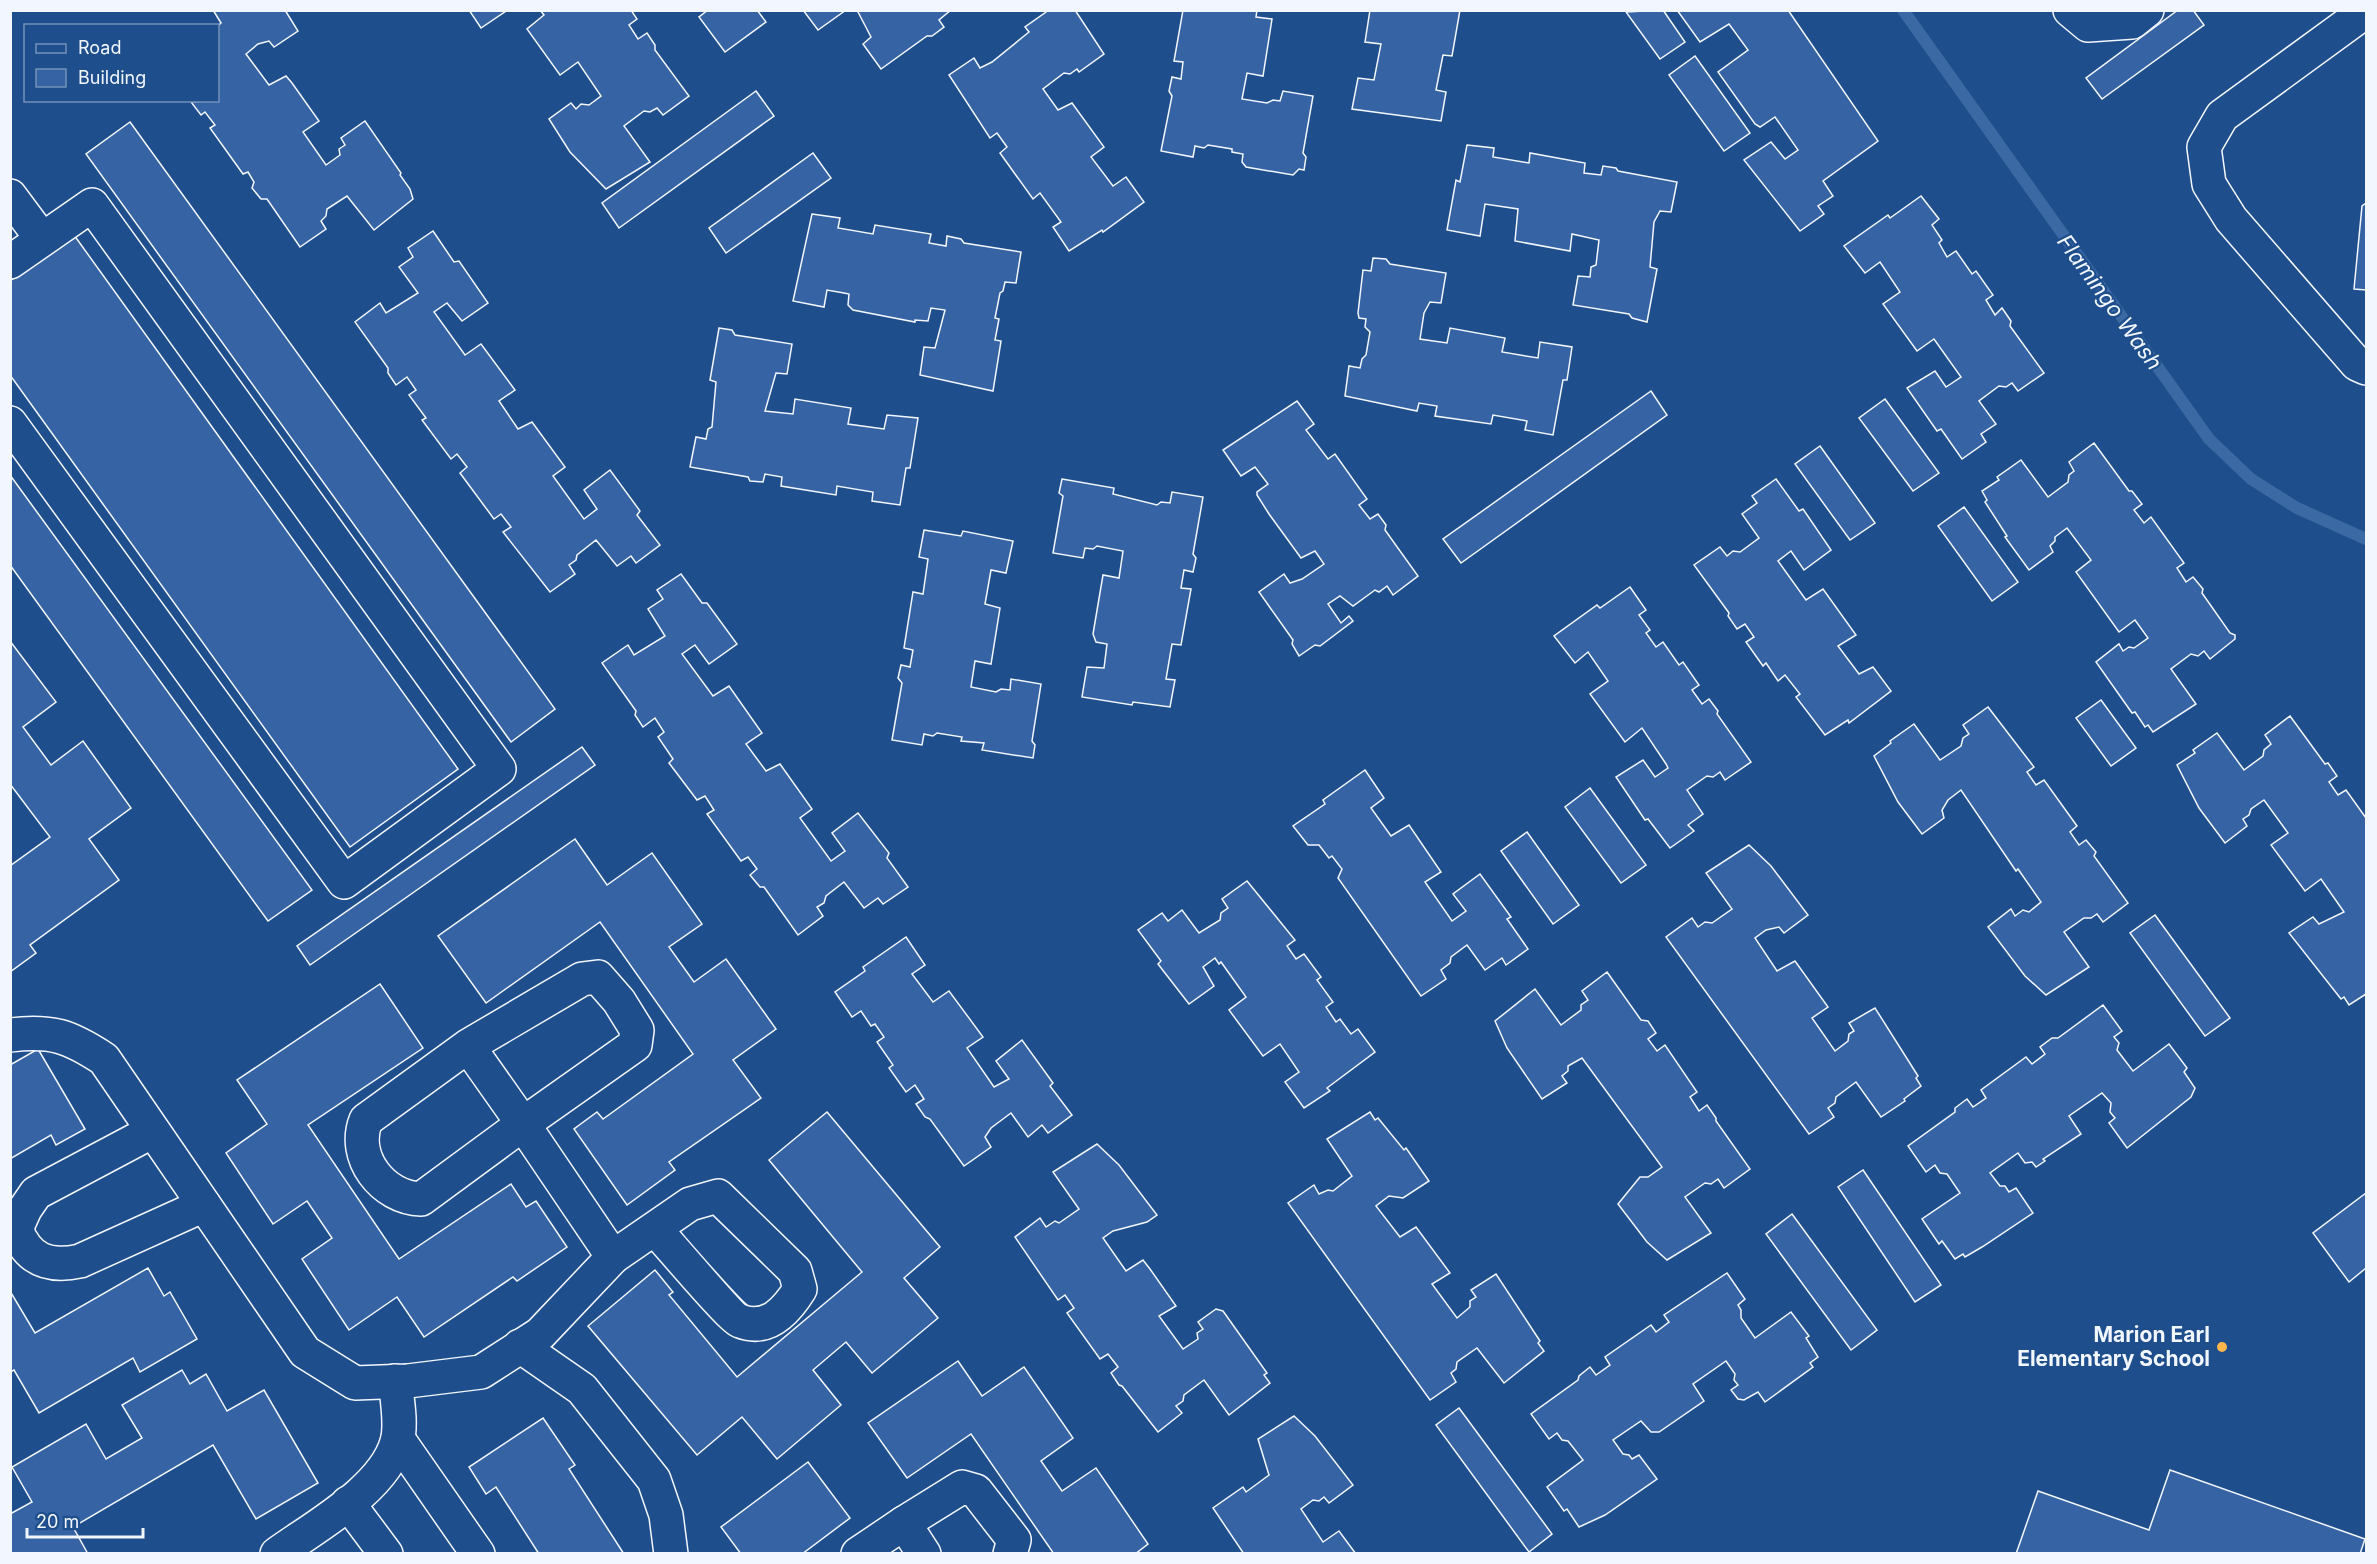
<svg xmlns="http://www.w3.org/2000/svg" width="2377" height="1564" font-family="Inter,sans-serif">
  <style>
    .lines { fill: none; stroke-linecap: round; stroke-linejoin: round }
    .stream { stroke: #3b69a3; stroke-width: 12 }
    .building { fill: #3563a3; stroke: #f2f6ff; stroke-width: 1.5 }
    .minor-casing { stroke: #f2f6ff; stroke-width: 36 }
    .minor { stroke: #1f4e8c; stroke-width: 33 }
    .poi-dot { fill: #ffb74d; stroke: #1f4e8c; stroke-width: 2 }
    .labels { text-anchor: middle; stroke-width: 4.5; stroke-linejoin: round; paint-order: stroke }
    .poi-label { font-size: 21px; font-weight: bold; fill: #f2f6ff; stroke: #1f4e8c; text-anchor: end }
    .water-label { font-size: 22px; font-style: italic; fill: #f2f6ff; stroke: #1f4e8c }
  </style>
  <rect width="100%" height="100%" fill="#1f4e8c"/>
  <g class="lines">
    <path class="stream" d="M1903,10l306,429 42,40 46,29 69,31"/>
  </g>
  <g class="building">
    <path d="M213,10h72l13,21 -24,16 -5,-6 -11,3 -12,10 23,31 17,-9 6,7 27,38 -16,11 23,33 14,-10 -1,-6 6,-4 -4,-7 24,-17 36,52 -1,2 10,14 3,10 -39,31 -27,-34 -20,13 -1,7 -5,5 5,8 -26,18 -33,-48h-6l-9,-11 2,-6 -6,-10 -5,2 -33,-46 5,-3 -10,-13 -4,3 -10,-13 27,-2v-74l3,-3z"/>
    <path d="M469,10h37v1l-25,17z"/>
    <path d="M540,10h91l6,9 -8,6 9,14 9,-6 8,12v5l34,46 -26,19 -6,-7 -7,4 -6,-1 -20,15 26,36 -44,27 -36,-37 -21,-33 22,-16 5,6 5,-5 8,1 12,-9 -23,-34 -18,13 -33,-46 17,-14z"/>
    <path d="M708,10h49l9,12 -41,30 -26,-35z"/>
    <path d="M803,10h43l-28,20z"/>
    <path d="M857,10h94l-12,10 5,7 -12,9h-5l-46,33 -18,-25 8,-7z"/>
    <path d="M1049,10h26l29,44 -25,18 -2,-3 -7,5 -6,-1 -21,16 15,21 14,-7 32,44 -13,10 22,29 13,-9 18,25 -41,30 -1,-2 -33,21 -16,-24 8,-5 -21,-29 -7,6 -33,-46 7,-6 -10,-14 -7,5 -41,-63 25,-17 6,10 12,-6 37,-30 -4,-5z"/>
    <path d="M1183,10h74l-1,7 16,2 -9,57 -16,-3 -5,26 25,4 6,-3 7,1 3,-10 30,5 -10,57 3,4 -2,13 -5,-1 -6,6 -47,-8 -4,-5 1,-8 -11,-2v-3l-24,-4 -4,3 -9,-2 -2,11 -32,-6 11,-55 -3,-5 3,-14 9,2 2,-17 -9,-1z"/>
    <path d="M1370,10h90l-8,46 -9,-1 -7,35 10,2 -5,29 -89,-12 6,-31 16,2 7,-36 -16,-2z"/>
    <path d="M1663,10l22,32 -25,17 -34,-47z"/>
    <path d="M1677,10h111l90,131 -55,40 10,15 -15,10 6,8 -24,17 -56,-71 27,-18 14,17 13,-9 -23,-33 -15,10 -5,-3 -37,-52 30,-22 -19,-26 -29,18z"/>
    <path d="M2178,10h15l11,15 -102,74 -16,-21z"/>
    <path d="M1695,56l55,77 -26,18 -55,-76z"/>
    <path d="M756,91l18,25 -155,112 -17,-25z"/>
    <path d="M130,122l425,587 -44,33 -425,-588z"/>
    <path d="M1467,145l27,3 -1,9 36,6 1,-10 55,10 -1,10 17,2 2,-9 13,2 2,3 59,11 -6,30 -11,-1 -6,11 -4,45 7,2 -10,53 -15,-4 -3,-4 -56,-9 5,-29 12,1 1,-10 5,-2 3,-25 -27,-6 -2,17 -55,-10 3,-32 -33,-5 -5,32 -33,-6 9,-50 4,2z"/>
    <path d="M813,153l18,25 -105,75 -17,-25z"/>
    <path d="M1921,196l18,23 -7,6 10,15 -3,3 8,14 9,-6 16,23 4,-3 17,24 -7,5 9,15 7,-7 9,13 -1,5 34,47 -26,18 -6,-8 -6,4 -7,-1 -20,15 17,23 -15,10 5,8 -24,17 -21,-30 -4,2 -30,-43 28,-17 11,16 15,-10 -27,-38 -17,12 -34,-47 17,-12 -20,-30 -15,11 -21,-27 44,-31 2,3z"/>
    <path d="M2366,203v87l-12,-1 8,-83z"/>
    <path d="M812,214l28,4 -2,10 35,6 2,-9 56,9 -2,9 17,3 1,-10 14,3 3,4 57,9 -5,31 -11,-1 -2,9 -3,2 -5,25 4,1 -4,21 6,1 -8,50 -73,-16 4,-28 11,1 10,-38 -14,-2 -3,13 -13,-1v2l-62,-12 -5,-5 1,-11 -5,-1 -17,-3 -3,17 -31,-6z"/>
    <path d="M433,231l21,31 5,-1 29,42 -26,18 -15,-18 -13,9 31,43 16,-11 34,46 -16,11 19,28 14,-7 33,45 -12,9 31,43 13,-10 -13,-19 26,-20 30,41 -3,4 23,30 -24,18 -5,-7 -14,10 -21,-26 -19,15 -1,5 -7,5 6,9 -25,18 -47,-60 8,-5 -10,-13 -7,5 -34,-46 7,-6 -10,-13 -6,5 -29,-39 4,-2 -17,-23 7,-5 -9,-13 -11,8 -8,-12v-5l-33,-46 25,-19 6,10 32,-20 -19,-26 14,-10 -5,-9z"/>
    <path d="M74,235l384,534 -108,78 -340,-472v-94z"/>
    <path d="M1373,258l13,1 4,5 56,9 -5,30 -11,-1 -6,11 -4,26 27,4 3,-15 55,10 -3,14 36,6 2,-16 32,5 -5,33h-4l-10,55 -28,-5 2,-9 -34,-6 -2,9 -56,-8 2,-10 -18,-3 -2,8 -72,-15 4,-30 11,2 2,-9 4,-4 4,-23 -5,-5 1,-8 -7,-1 -1,-5 5,-43 8,1z"/>
    <path d="M719,328l13,2 3,5 57,9 -5,30 -11,-1 -11,38 28,3 2,-15 56,9 -3,16 36,5 3,-14 31,3 -8,50h-4l-6,37 -28,-4 1,-9 -36,-6 -1,9 -55,-9 1,-9 -17,-3 -2,8 -13,-1 -2,-4 -58,-10 6,-30 10,2 2,-10 4,-2 4,-45 -6,-2z"/>
    <path d="M1651,391l16,24 -206,148 -18,-24z"/>
    <path d="M1885,399l54,74 -26,18 -54,-73z"/>
    <path d="M1297,401l17,23 -8,6 22,29 7,-5 32,45 -8,6 11,14 8,-5 8,11 -1,5 33,46 -25,19 -6,-9 -8,6 -4,-2 -22,16 -13,-10 -12,8 13,19 8,-7 4,5 -33,25 -5,-1 -16,11 -7,-12 1,-4 -34,-48 25,-18 6,9 12,-4 22,-15 -9,-13 -14,7 -32,-44 -12,-19v-3l11,-8 -13,-17 -14,9 -18,-26z"/>
    <path d="M2094,443l35,48h3l10,13 -8,6 10,13 7,-6 33,46 -7,5 9,14 7,-5 10,12 -1,4 28,40 5,2v4l-25,20 -6,-8 -6,5 -7,-2 -20,15 25,35 -43,28 -5,-7 -3,2 -10,-15 -3,1 -36,-51 23,-18 4,7 6,-4 5,1 14,-10 -13,-18 -16,12 -43,-60 15,-12 -24,-32 -12,9v4l-5,5 3,6 -24,18 -24,-33 2,-1 -22,-34 2,-2 -5,-9 17,-11 -2,-3 24,-17 27,37 20,-15 1,-7 5,-4 -5,-9z"/>
    <path d="M1820,446l55,77 -25,17 -55,-76z"/>
    <path d="M10,475l302,415 -44,31 -258,-356z"/>
    <path d="M1062,479l52,9 -1,6 44,11 4,-3 9,1 2,-11 31,5 -10,57 3,4 -3,14 -9,-2 -3,18 10,1 -10,56 -9,-1 -6,35 9,1 -5,27 -37,-5 -1,3 -50,-8 5,-30 17,1 3,-24 -11,-2 -3,-8 10,-59 16,3 4,-27 -26,-5 -4,3 -8,-1 -2,10 -30,-5 10,-57 -4,-3z"/>
    <path d="M1776,479l23,32 4,-2 28,41 -27,20 -13,-19 -13,10 28,39 17,-11 33,46 -18,11 21,28 14,-7 18,24 -42,32 -1,-3 -23,15 -29,-38 4,-3 -15,-19 -7,6 -12,-18 -3,3 -17,-24 8,-5 -9,-13 -8,5 -9,-13 1,-3 -35,-48 26,-18 7,9 6,-5 7,1 19,-14 -17,-24 15,-11 -5,-7z"/>
    <path d="M1964,507l54,75 -26,19 -54,-75z"/>
    <path d="M924,530l37,6 2,-5 50,10 -7,32 -15,-3 -6,34 15,4 -9,56 -16,-3 -4,26 25,5 5,-3 9,1 1,-11 30,5 -9,57 3,4 -2,13 -51,-8 2,-7 -23,-2 1,-4 -25,-4 -4,3 -9,-2 -2,11 -30,-5 10,-57 -4,-5 3,-13 9,2 3,-17 -9,-2 9,-56 10,2 5,-35 -9,-2z"/>
    <path d="M681,574l21,29h5l30,41 -28,20 -14,-19 -13,9 31,42 16,-10 33,47 -16,11 20,27 14,-7 32,45 -12,9 31,43 14,-10 -13,-18 26,-20 31,40 -2,5 21,29 -25,17 -5,-6 -14,10 -20,-26 -18,14 -2,7 -7,4 6,9 -25,19 -34,-48h-4l-10,-12 7,-6 -9,-12 -7,4 -34,-47 7,-4 -9,-14 -8,4 -28,-37 4,-4 -15,-22 6,-5 -9,-14 -12,9 -8,-12 1,-4 -34,-48 26,-18 6,10 31,-19 -17,-27 15,-10 -6,-9z"/>
    <path d="M1630,587l16,23 -7,5 11,15 -4,3 10,14 7,-5 16,23 4,-3 16,23 -7,5 10,14 7,-5 9,12 -1,3 34,48 -26,18 -5,-8 -7,5 -6,-1 -20,14 16,24 -15,11 6,6 -24,17 -22,-29 -3,1 -29,-43 27,-17 12,17 13,-9 -2,-4 -24,-36 -17,14 -35,-48 18,-13 -20,-29 -13,11 -21,-27 43,-31 3,3z"/>
    <path d="M10,641l46,61 -33,25 28,38 32,-24 48,67 -42,31 30,41 -89,65 6,8 -26,19v-106l40,-29 -40,-53z"/>
    <path d="M2101,700l35,48 -25,18 -35,-48z"/>
    <path d="M1988,707l46,60 -7,5 9,13 8,-5 33,46 -7,6 9,13 7,-5 10,12 -2,4 34,47 -25,19 -6,-8 -6,4h-7l-20,14 25,35 -43,28 -21,-19 -37,-49 23,-18 4,7 8,-6 6,2 12,-10 -23,-33 -2,2 -55,-81 -13,10 -6,10 2,8 -22,16 -24,-32 -24,-46 17,-13 -1,-2 24,-17 26,36 21,-14 2,-8 6,-4 -6,-9z"/>
    <path d="M2290,716l35,48 3,-1 9,13 -8,6 9,13 8,-5 20,28v176l-17,11 -5,-8 -3,2 -52,-66 24,-16 6,7 25,-12 -23,-33 -16,12 -34,-46 17,-12 -24,-33 -13,9 -2,6 -6,4 4,7 -22,17 -26,-35 -22,-43 18,-12 -2,-3 24,-17 27,37 19,-14 1,-6 7,-6 -6,-9z"/>
    <path d="M582,747l13,18 -285,200 -13,-19z"/>
    <path d="M1365,770l19,28 -13,10 20,28 18,-11 32,47 -16,10 27,39 14,-10 -13,-17 27,-20 31,43 -4,2 21,30 -22,16 -4,-7 -17,12 -18,-25 -16,12 -1,6 -9,7 5,9 -25,17 -83,-118 4,-9 -10,-13 -3,2 -10,-13h-11l-15,-19 32,-22 -2,-4z"/>
    <path d="M1590,788l56,77 -25,18 -56,-76z"/>
    <path d="M1527,832l52,73 -26,19 -52,-73z"/>
    <path d="M575,839l32,46 45,-32 50,71 -33,23 25,35 32,-23 50,70 -43,31 28,38 -92,64 6,8 -48,35 -53,-76 23,-17 6,7 90,-65 -93,-132 -114,81 -48,-67z"/>
    <path d="M1749,845l22,21 37,49 -24,18 -5,-6 -13,3 -11,8 22,33 18,-10 33,46 -16,11 23,33 13,-10 1,-7 5,-3 -5,-8 26,-15 43,68 -2,2 5,8 -17,13 1,2 -24,16 -25,-35 -20,15 -1,6 -7,5 6,9 -25,17 -143,-197 26,-19 6,9 7,-5 7,1 20,-14 -26,-36z"/>
    <path d="M1247,881l48,59 -8,6 9,13 8,-5 17,23 -4,3 16,22 -7,5 10,15 4,-3 11,15 7,-5 17,23 -48,36 3,3 -26,17 -19,-26 14,-10 -19,-28 -17,12 -34,-46 17,-13 -25,-35 -2,2 -4,-6 -12,9 11,19 -25,18 -31,-40 3,-3 -23,-31 24,-17 6,8 14,-11 17,23 21,-13 1,-7 7,-5 -6,-9z"/>
    <path d="M2155,915l75,103 -25,18 -75,-103z"/>
    <path d="M906,937l19,28 -13,9 21,28 16,-11 34,46 -16,11 27,39 15,-8 -13,-18 26,-21 31,43 -3,3 22,29 -24,18 -6,-8 -14,12 -17,-24 -20,15 -6,9 6,10 -27,19 -34,-47 -5,-2 -9,-13 8,-5 -9,-14 -9,7 -17,-24 4,-3 -16,-23 7,-5 -9,-13 -4,2 -10,-15 -9,6 -17,-25 30,-21 -2,-4z"/>
    <path d="M1607,972l34,48 7,1 8,12 -8,6 9,12 8,-6 32,47 -7,5 9,14 8,-6 9,13v3l34,48 -26,19 -6,-9 -7,5 -6,-1 -20,14 26,36 -44,27 -20,-18 -29,-38 22,-27h8l14,-10 -80,-109 -14,8v5l-6,5 5,7 -25,16 -35,-51 -12,-27 40,-32 26,36 20,-15v-5l7,-5 -6,-9z"/>
    <path d="M380,984l43,64 -115,77 91,134 112,-75 15,23 10,-6 31,46 -50,34 -4,-4 -89,60 -27,-40 -48,33 -47,-71 30,-21 -25,-37 -34,23 -47,-71 41,-29 -30,-44z"/>
    <path d="M2103,1005l19,26 -8,6 5,6 -2,7 16,21 36,-27 18,24 -3,4 11,16 -4,9 -64,51 -18,-25 6,-5 -5,-6 1,-9 -9,-10 -33,23 12,18 -38,25 2,2 -9,6 -4,-5 -7,1 -7,-10 -28,20 10,13h5l4,6 7,-4 17,25 -51,34 -17,10 -2,-3 -8,5 -13,-18 -3,3 -17,-25 38,-26 -13,-19 -7,-1 -5,-8 -9,7 -18,-26 47,-34v-4l12,-9 6,8 13,-9 -5,-8 45,-33 6,7 13,-10 -5,-7 12,-9h6z"/>
    <path d="M38,1049l47,80 -29,16 -5,-10 -41,24v-94z"/>
    <path d="M827,1112l113,135 -36,31 34,40 -66,55 -26,-31 -33,28 28,35 -64,54 -35,-42 -45,38 -109,-129 67,-56 18,22 -4,3 68,82 125,-105 -93,-112z"/>
    <path d="M1370,1112l5,8 3,-2 26,32 2,-2 23,33 -26,17 -14,-2 -13,10 24,31 16,-10 34,46 -18,11 25,34 13,-11v-6l6,-4 -5,-7 25,-16 44,67 -2,2 6,8 -40,32 -27,-35 -20,14 -1,7 -5,4 5,9 -26,18 -142,-197 26,-18 5,9 9,-4 5,1 19,-15 -25,-37z"/>
    <path d="M1097,1144l22,21 38,50 -10,7 -34,9 -10,7 23,33 17,-11 7,9 26,37 -17,10 24,33 15,-10 -1,-6 6,-4 -5,-7 18,-13 7,2 44,62 -3,2 6,8 -41,32 -25,-35 -20,15 -1,6 -7,5 6,7 -24,19 -36,-46 -3,-1 -8,-12 7,-6 -10,-13 -8,5 -33,-46 7,-5 -9,-13 -7,5 -43,-63 25,-19 6,9 9,-6 4,2 20,-14 -26,-37z"/>
    <path d="M1863,1170l78,115 -26,17 -77,-115z"/>
    <path d="M2366,1193v75l-17,14 -36,-49z"/>
    <path d="M1792,1214l85,116 -26,20 -85,-116z"/>
    <path d="M148,1268l16,28 6,-4 27,47 -57,33 -7,-14 -94,55 -25,-43 -4,2v-81l25,42z"/>
    <path d="M1727,1273l18,26 -7,6 3,5v8l14,20 36,-26 18,24 -3,2 12,19 -8,6 3,4 -48,35 -7,-10 -14,8 -6,-1 -7,-9 7,-5 -4,-5 1,-6 -9,-13 -33,23 11,17 -45,31h-8l-10,-11 -28,19 10,14 6,1 3,4 7,-4 18,24 -52,36 -26,12 -12,-18 -3,2 -17,-24 36,-27 -15,-19 -6,-1 -5,-7 -8,6 -18,-25 47,-34 1,-4 11,-9 6,8 14,-10 -5,-8 46,-32 5,7 13,-10 -5,-7z"/>
    <path d="M958,1361l24,35 42,-29 49,71 -32,23 21,30 34,-23 52,76 -13,10h-81l-83,-120 -64,44 -39,-55z"/>
    <path d="M182,1370l8,14 16,-10 21,37 37,-21 54,93 -62,36 -43,-74 -140,82 15,27h-78v-40l22,-12 -20,-35 74,-43 20,35 36,-21 -20,-33z"/>
    <path d="M1459,1408l93,126 -23,18 -93,-127z"/>
    <path d="M1294,1416l21,20 38,49 -24,18 -5,-6 -5,4 -6,-1 -12,9 22,33 16,-11 17,23h-112l-31,-46 30,-21 3,5 23,-17 -11,-36z"/>
    <path d="M543,1418l32,47 -6,4 55,85h-85l-43,-67 -10,7 -17,-27z"/>
    <path d="M808,1462l42,56 -48,36h-61l-20,-27z"/>
    <path d="M2170,1470l195,69 -5,15h-344l22,-63 111,39z"/>
  </g>
  <g class="lines">
    <defs>
      <g id="minor">
        <path d="M2070,10l18,15 44,-3 15,-12"/>
        <path d="M2366,11l-144,105 -18,31 5,37 22,35 126,145 9,4"/>
        <path d="M10,196l32,43"/>
        <path d="M10,262l82,-57 407,564 -155,113 -334,-459"/>
        <path d="M10,1035c42,-5 59,1 94,24l201,293 50,31 53,-2 73,-9 59,-38 73,-77 77,-53 28,-8 77,75 5,18c-13,21 -32,43 -60,32 -9,-3 -73,-79 -85,-92"/>
        <path d="M468,1046l55,78 -102,75c-38,-1 -70,-42 -55,-79l102,-74 114,-67 16,-2 21,24 18,29 -2,15 -112,79 90,133"/>
        <path d="M151,1132l-115,61 -11,16 -9,20c12,31 32,39 64,32l124,-56"/>
        <path d="M520,1346l62,43 72,91 12,35 5,39"/>
        <path d="M398,1439l80,115"/>
        <path d="M348,1503l38,51"/>
        <path d="M904,1523l58,-36 14,4 38,49 -4,14"/>
        <path d="M277,1554c39,-28 107,-65 120,-112 5,-17 0,-44 -2,-61"/>
        <path d="M858,1554l46,-31 20,31"/>
      </g>
    </defs>
    <use href="#minor" class="minor-casing"/>
    <use href="#minor" class="minor"/>
  </g>
  <circle class="poi-dot" cx="2222" cy="1347" r="6"/>
  <g class="labels">
    <g class="poi-label">
      <text x="2210" y="1342">Marion Earl<tspan x="2210" dy="24">Elementary School</tspan></text>
    </g>
    <g class="water-label">
      <text transform="translate(2110 302) rotate(54)" y="8">Flamingo Wash</text>
    </g>
  </g>
  <rect width="2377" height="1564" fill="none" stroke="#f2f6ff" stroke-width="24"/>
  <rect x="24" y="24" width="195" height="78" fill="#1f4e8c" stroke="#7391ba" stroke-width="1.5"/>
  <rect x="36" y="44" width="30" height="9" fill="#1f4e8c" stroke="#7391ba" stroke-width="1.5"/>
  <text x="78" y="54" font-size="18" fill="#f2f6ff">Road</text>
  <rect x="36" y="69" width="30" height="18" fill="#3563a3" stroke="#7391ba" stroke-width="1.5"/>
  <text x="78" y="84" font-size="18" fill="#f2f6ff">Building</text>
  <path d="M27 1528v9h116v-9" fill="none" stroke="#f2f6ff" stroke-width="3"/>
  <text x="36" y="1528" font-size="18" fill="#f2f6ff" stroke="#1f4e8c" stroke-width="4.5" paint-order="stroke">20 m</text>
</svg>
